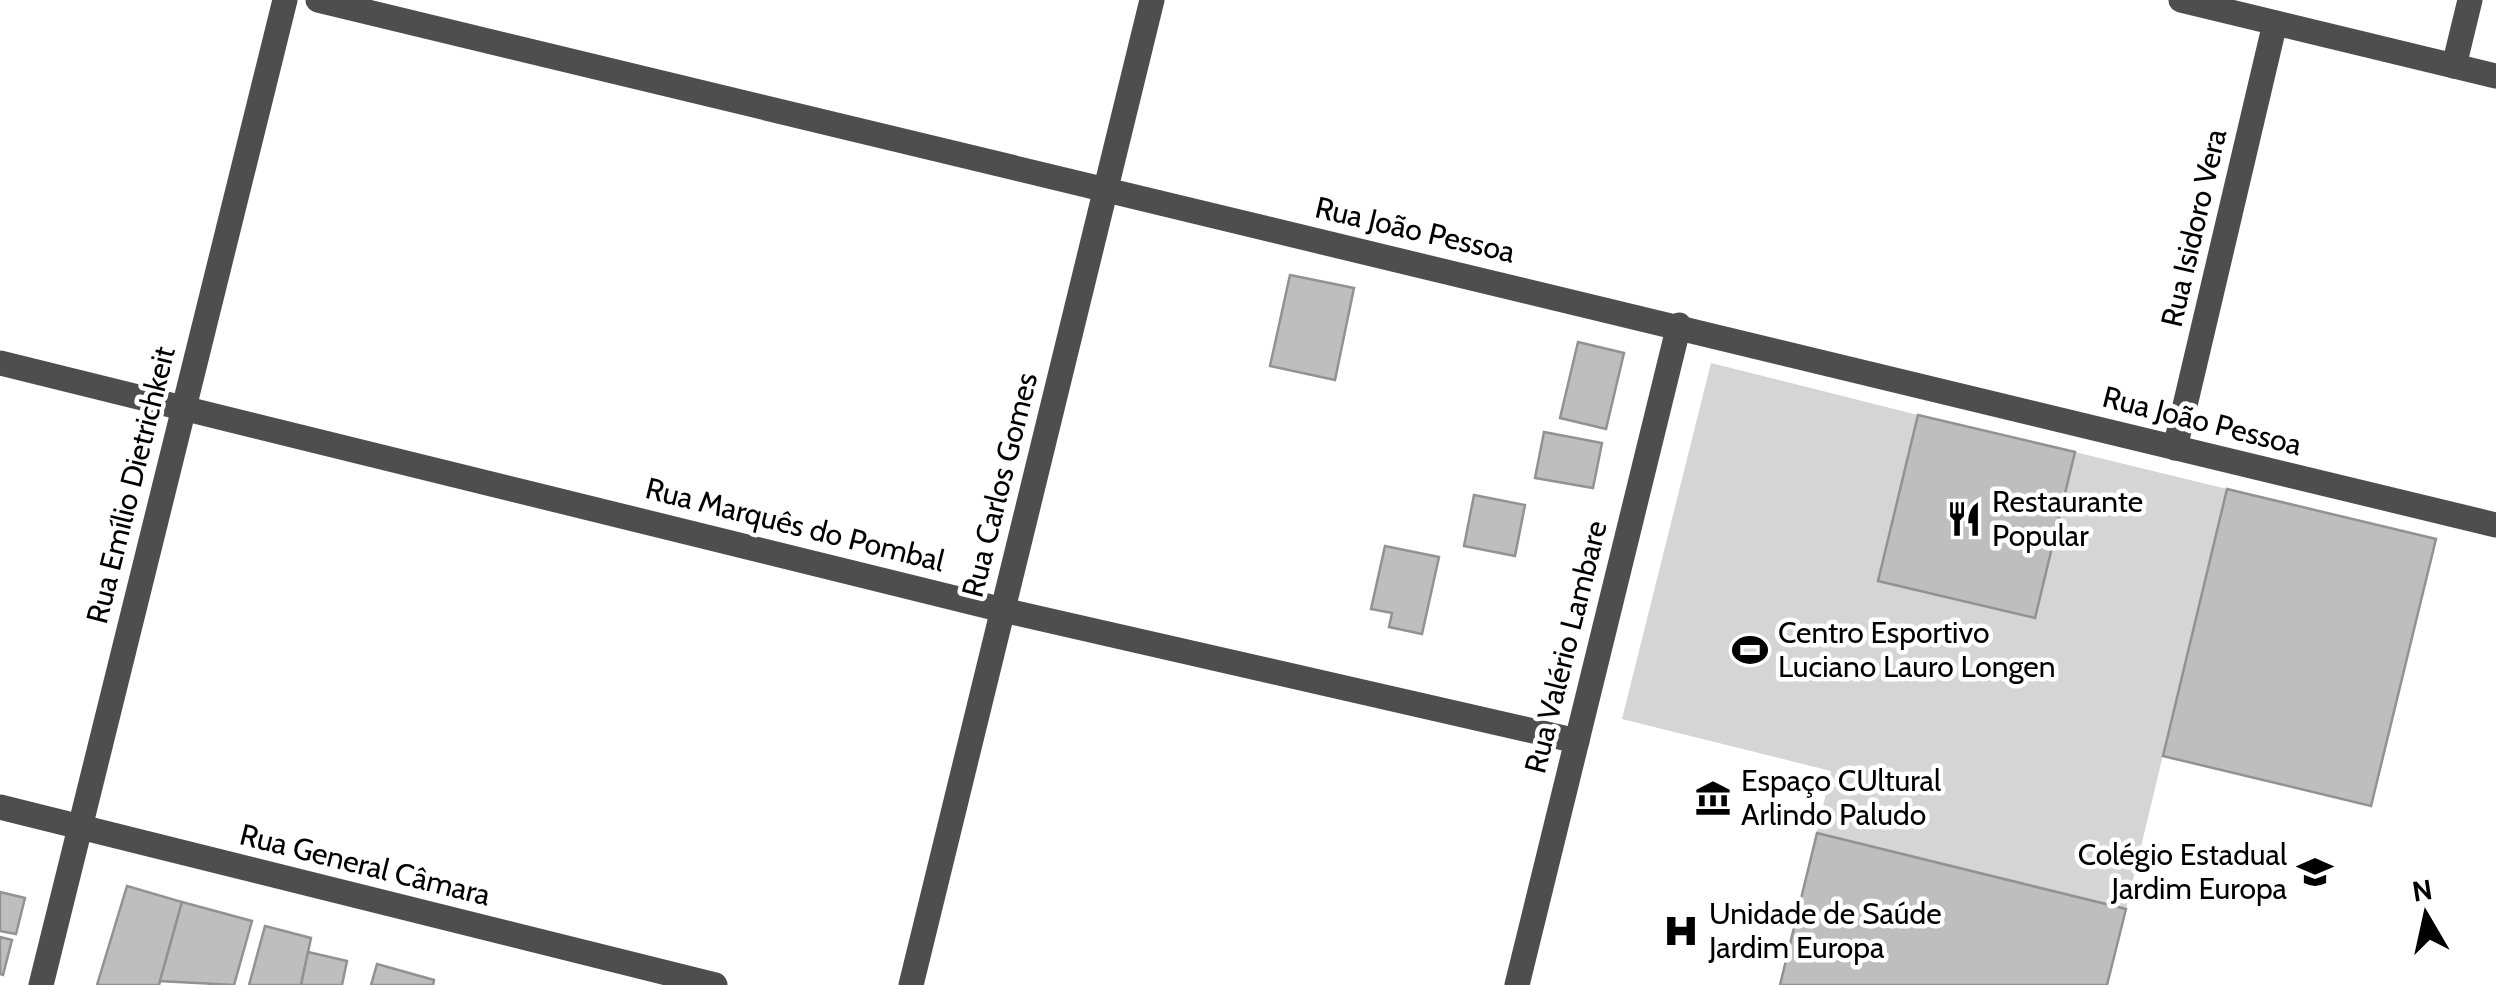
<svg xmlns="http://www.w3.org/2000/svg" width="2496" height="985" font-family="Cabin,sans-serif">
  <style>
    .green { fill: #d5d5d5 }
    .building { fill: #bebebe; stroke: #929292; stroke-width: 2.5 }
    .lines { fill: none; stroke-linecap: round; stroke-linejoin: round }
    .minor { stroke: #4e4e4e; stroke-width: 25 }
    .labels { text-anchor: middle; stroke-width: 9; stroke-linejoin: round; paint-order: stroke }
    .street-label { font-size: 30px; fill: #000; stroke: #fff }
    .poi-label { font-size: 30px; fill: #000; stroke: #fff; text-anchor: start }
  </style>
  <rect width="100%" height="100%" fill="#fff"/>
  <path class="green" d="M1711,363l207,52 -39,166 156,37 40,-166 152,37 -101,420 -309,-76 14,-62 -209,-52z"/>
  <g class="building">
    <path d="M1290,275l64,13 -19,92 -65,-14z"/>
    <path d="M1578,342l46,11 -18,76 -46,-11z"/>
    <path d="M1918,415l157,37 -40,166 -157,-37z"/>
    <path d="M1544,432l58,11 -9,45 -58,-10z"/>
    <path d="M2227,489l209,50 -65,267 -208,-50z"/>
    <path d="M1474,495l51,10 -10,51 -51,-10z"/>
    <path d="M1385,546l54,11 -17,77 -33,-7 3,-14 -21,-4z"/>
    <path d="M1817,833l309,76 -19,76h-327z"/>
    <path d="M127,886l55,16 -23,83h-62z"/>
    <path d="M0,892l25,6 -9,36 -16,-3z"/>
    <path d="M182,902l70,19 -18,64 -74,-4z"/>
    <path d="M265,926l46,12 -10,47h-52z"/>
    <path d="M0,937l12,3 -9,35 -3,-1z"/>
    <path d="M308,952l39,9 -5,24h-41z"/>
    <path d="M377,964l57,16 -1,5h-62z"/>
  </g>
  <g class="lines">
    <g class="minor">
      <path d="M318,0l2178,525"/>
      <path d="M2181,0l315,76"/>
      <path d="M2454,66l16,-66"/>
      <path d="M0,363l1003,247 574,131"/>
      <path d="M2175,448l100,-425"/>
      <path d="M0,807l715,178"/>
      <path d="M41,985l244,-985"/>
      <path d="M911,985l241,-985"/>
      <path d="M1517,985l162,-660"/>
    </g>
  </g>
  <defs>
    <symbol id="restaurant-bare" viewBox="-9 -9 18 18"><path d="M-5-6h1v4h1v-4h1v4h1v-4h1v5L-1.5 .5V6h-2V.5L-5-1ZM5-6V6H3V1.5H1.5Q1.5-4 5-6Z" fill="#000" stroke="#fff" stroke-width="2.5" paint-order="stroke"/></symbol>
    <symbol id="stadium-bare" viewBox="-9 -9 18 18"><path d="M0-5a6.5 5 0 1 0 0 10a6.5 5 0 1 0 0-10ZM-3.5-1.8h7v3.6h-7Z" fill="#000" stroke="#fff" stroke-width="2.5" paint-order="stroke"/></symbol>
    <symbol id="museum-bare" viewBox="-9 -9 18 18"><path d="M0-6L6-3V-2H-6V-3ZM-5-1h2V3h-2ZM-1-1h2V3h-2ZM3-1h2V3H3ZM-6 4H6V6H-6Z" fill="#000" stroke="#fff" stroke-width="2.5" paint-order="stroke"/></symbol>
    <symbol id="school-bare" viewBox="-9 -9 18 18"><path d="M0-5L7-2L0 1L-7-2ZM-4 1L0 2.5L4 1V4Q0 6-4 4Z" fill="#000" stroke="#fff" stroke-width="2.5" paint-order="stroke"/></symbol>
    <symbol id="hospital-bare" viewBox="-9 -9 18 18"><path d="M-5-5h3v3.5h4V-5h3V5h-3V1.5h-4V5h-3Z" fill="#000" stroke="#fff" stroke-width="2.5" paint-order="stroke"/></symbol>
  </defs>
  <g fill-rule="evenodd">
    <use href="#restaurant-bare" x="1939" y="494" width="50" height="50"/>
    <use href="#stadium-bare" x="1725" y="625" width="50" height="50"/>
    <use href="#museum-bare" x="1688" y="773" width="50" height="50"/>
    <use href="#school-bare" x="2290" y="847" width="50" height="50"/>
    <use href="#hospital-bare" x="1656" y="906" width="50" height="50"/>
  </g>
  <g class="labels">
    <g class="street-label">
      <text transform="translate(2194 228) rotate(-77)" y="10">Rua Isidoro Vera</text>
      <text transform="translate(1415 230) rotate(13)" y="10">Rua João Pessoa</text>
      <text transform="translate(2202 421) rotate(14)" y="10">Rua João Pessoa</text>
      <text transform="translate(131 485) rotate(-76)" y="10">Rua Emílio Dietrichkeit</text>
      <text transform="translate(1000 485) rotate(-76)" y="10">Rua Carlos Gomes</text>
      <text transform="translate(795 525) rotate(14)" y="10">Rua Marquês do Pombal</text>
      <text transform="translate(1566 647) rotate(-76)" y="10">Rua Valério Lambare</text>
      <text transform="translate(365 865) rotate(14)" y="10">Rua General Câmara</text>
    </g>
    <g class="poi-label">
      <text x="1992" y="512">Restaurante<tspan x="1992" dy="34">Popular</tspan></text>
      <text x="1778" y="643">Centro Esportivo<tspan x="1778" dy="34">Luciano Lauro Longen</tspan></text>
      <text x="1741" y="791">Espaço CUltural<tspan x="1741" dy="34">Arlindo Paludo</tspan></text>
      <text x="2287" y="865" text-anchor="end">Colégio Estadual<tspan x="2287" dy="34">Jardim Europa</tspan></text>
      <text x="1709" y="924">Unidade de Saúde<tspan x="1709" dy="34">Jardim Europa</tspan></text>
    </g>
  </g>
  <g transform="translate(2426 915) rotate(351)" stroke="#ffffff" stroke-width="8" paint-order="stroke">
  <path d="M0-8L18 38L0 25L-18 38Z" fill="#000000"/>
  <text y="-15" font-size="28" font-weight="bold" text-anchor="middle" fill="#000000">N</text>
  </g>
</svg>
